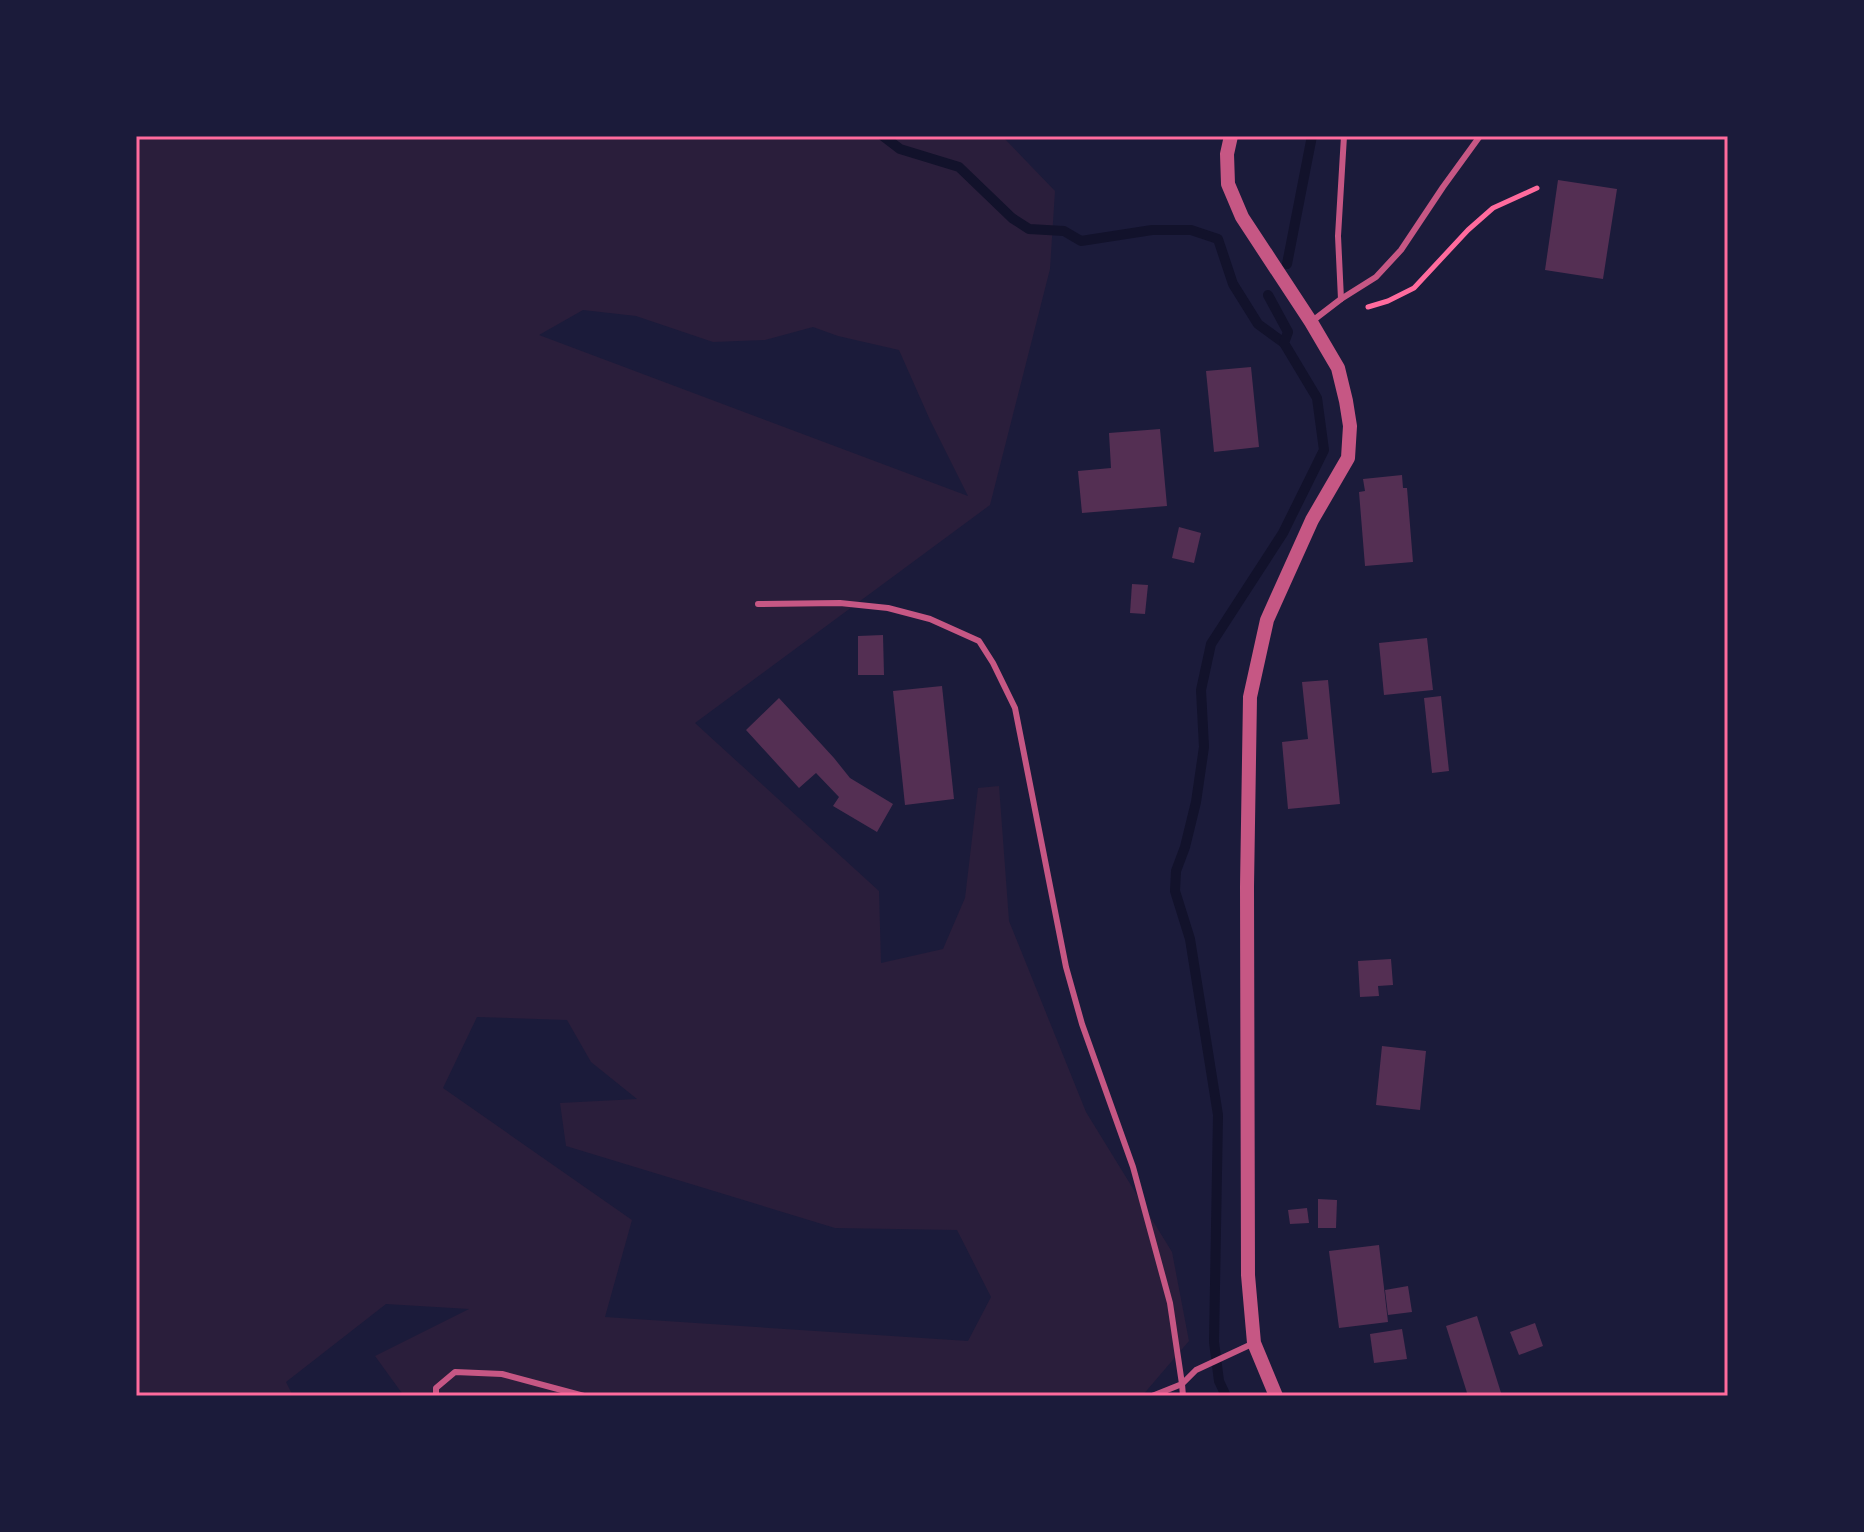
<svg xmlns="http://www.w3.org/2000/svg" width="1864" height="1532" font-family="'Exo 2',sans-serif">
  <style>
    .green { fill: #2a1e3b; fill-rule: evenodd }
    .lines { fill: none; stroke-linecap: round; stroke-linejoin: round }
    .stream { stroke: #12122b; stroke-width: 10 }
    .building { fill: #542f53 }
    .path { stroke: #ff6b9d; stroke-width: 5 }
    .service { stroke: #c65784; stroke-width: 6 }
    .tertiary { stroke: #c65784; stroke-width: 14 }
    .neatline { fill: none; stroke: #ff6b9d; stroke-width: 3 }
  </style>
  <rect width="100%" height="100%" fill="#1b1b3a"/>
  <path class="green" d="M136,136h866l53,55 -5,78 -60,236 -295,218 184,168 2,72 62,-14 22,-51 13,-110 21,-2 10,135 77,191 86,140 17,89 -47,55h-738l-29,-40 94,-47 -83,-5 -100,78 7,14h-157zM583,310l53,6 77,26 52,-2 48,-13 25,9 61,14 31,70 38,76 -429,-161zM477,1017l90,3 24,42 46,37 -77,4 6,43 269,82 122,2 34,67 -23,44 -363,-24 27,-97 -189,-132z"/>
  <g class="lines">
    <g class="stream">
      <path d="M883,136l17,13 59,18 53,51 17,11 35,2 17,10 71,-11h39l27,9 15,45 25,40 26,19"/>
      <path d="M1287,264l25,-128"/>
      <path d="M1226,1396l-7,-15 -5,-39 4,-227 -28,-176 -15,-48 1,-20 9,-24 11,-45 8,-55 -3,-57 10,-46 72,-111 41,-83 -7,-52 -33,-55 4,-11 -20,-37"/>
    </g>
  </g>
  <g class="building">
    <path d="M1558,180l59,9 -14,90 -58,-9z"/>
    <path d="M1251,367l8,80 -45,5 -8,-81z"/>
    <path d="M1160,429l7,77 -85,7 -4,-42 33,-3 -2,-35z"/>
    <path d="M1402,475l1,13h4l6,74 -48,4 -6,-74 6,-1 -2,-12z"/>
    <path d="M1179,527l22,6 -7,30 -22,-5z"/>
    <path d="M1132,584l16,1 -3,29 -15,-1z"/>
    <path d="M883,635l1,40h-26v-39z"/>
    <path d="M1427,638l6,52 -49,5 -5,-52z"/>
    <path d="M1328,680l12,124 -52,5 -6,-67 26,-3 -6,-57z"/>
    <path d="M942,686l12,113 -49,6 -12,-114z"/>
    <path d="M1441,696l8,75 -17,2 -8,-75z"/>
    <path d="M779,698l55,60 16,20 43,26 -16,28 -44,-26 6,-9 -23,-24 -17,15 -53,-58z"/>
    <path d="M1391,959l2,26 -15,1 1,10 -19,1 -2,-36z"/>
    <path d="M1382,1046l44,5 -6,59 -44,-5z"/>
    <path d="M1318,1199l19,1 -1,28h-18z"/>
    <path d="M1307,1208l2,15 -19,1 -2,-14z"/>
    <path d="M1379,1245l9,77 -49,6 -10,-77z"/>
    <path d="M1408,1286l4,26 -24,3 -3,-25z"/>
    <path d="M1477,1316l25,80h-34l-22,-70z"/>
    <path d="M1535,1323l8,23 -24,9 -9,-23z"/>
    <path d="M1402,1329l5,30 -33,4 -4,-29z"/>
  </g>
  <g class="lines">
    <path class="path" d="M1368,307l20,-6 26,-13 54,-58 25,-22 44,-20"/>
    <g class="service">
      <path d="M1341,299l-3,-63 6,-100"/>
      <path d="M1311,322l30,-23 35,-22 25,-27 42,-63 37,-51"/>
      <path d="M758,604l82,-1 48,5 42,11 49,22 14,22 22,45 51,259 16,57 51,143 37,136 12,81 -30,12"/>
      <path d="M436,1396v-8l19,-16 47,2 82,22"/>
      <path d="M1183,1396l-1,-12 14,-14 58,-27"/>
    </g>
    <path class="tertiary" d="M1231,136l-4,18 1,30 14,33 69,105 27,46 8,33 4,25 -2,32 -36,62 -45,100 -17,77 -3,190 1,388 6,68 22,53"/>
  </g>
  <rect width="1864" height="1532" fill="none" stroke="#1b1b3a" stroke-width="276"/>
  <rect x="138" y="138" width="1588" height="1256" class="neatline"/>
</svg>
